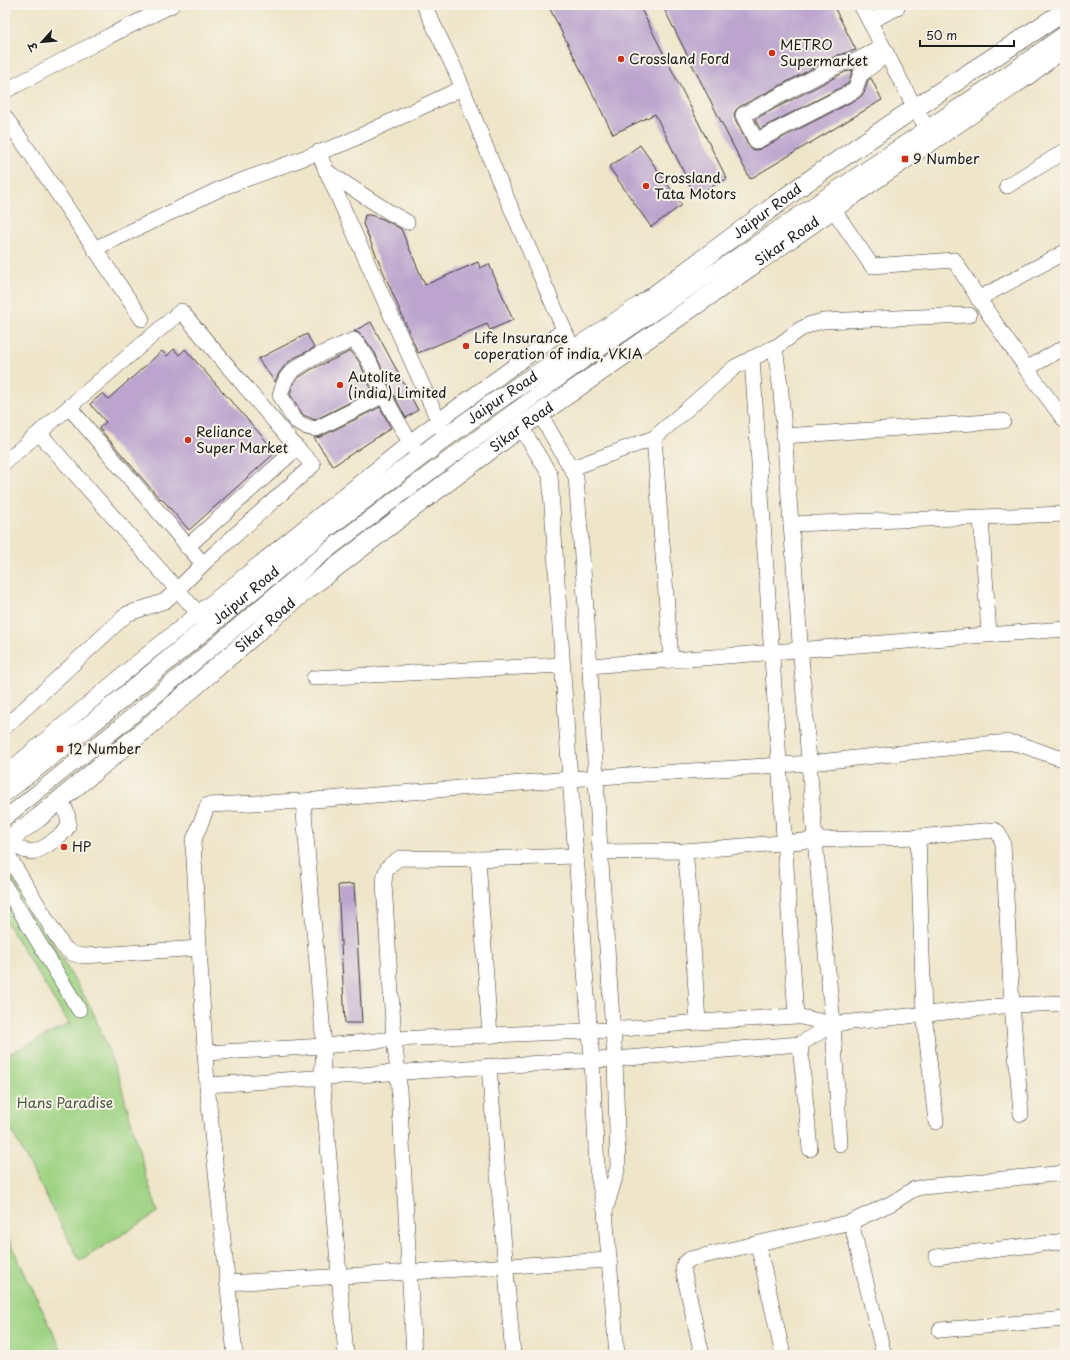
<svg xmlns="http://www.w3.org/2000/svg" width="1070" height="1360" font-family="'Playpen Sans','Playpen Sans Deva',sans-serif">
  <style>
    .green { fill: #9fd384; stroke: #5e7850 }
    .building { fill: #bca4ce }
    .lines { fill: none; stroke-linecap: round; stroke-linejoin: round }
    .minor-casing { stroke: #3c3a36; stroke-width: 16 }
    .major-casing { stroke: #3c3a36; stroke-width: 20 }
    .minor { stroke: #fff; stroke-width: 15 }
    .major { stroke: #fff; stroke-width: 19 }
    .poi-dot { fill: #c8321e; stroke: #f7f3e8; stroke-width: 1.5 }
    .labels { text-anchor: middle; stroke-width: 4; stroke-linejoin: round; paint-order: stroke }
    .poi-label { font-size: 14px; fill: #1c1c1c; stroke: #f7f3e8; text-anchor: start }
    .street-label { font-size: 14px; fill: #1c1c1c; stroke: #f7f3e8 }
    .park-label { font-size: 14px; fill: #4a5c40; stroke: #f7f3e8 }
  </style>
  <rect width="100%" height="100%" fill="#f7f3e8"/>
  <filter id="ink" filterUnits="userSpaceOnUse"><feTurbulence type="fractalNoise" baseFrequency=".025" numOctaves="2"/><feDisplacementMap in="SourceGraphic" scale="8" xChannelSelector="R" yChannelSelector="G"/><feConvolveMatrix kernelMatrix="1 2 1 2 8 2 1 2 1" color-interpolation-filters="sRGB"/></filter>
  <filter id="wash" filterUnits="userSpaceOnUse"><feTurbulence type="fractalNoise" baseFrequency=".012" numOctaves="4" result="noise"/><feDisplacementMap in="SourceGraphic" scale="16" xChannelSelector="R" yChannelSelector="G"/><feGaussianBlur stdDeviation="0.9" result="paint"/><feColorMatrix in="noise" values="0 0 0 0 0 0 0 0 0 0 0 0 0 0 0 0 0 1.4 0 .05"/><feComposite in="paint" operator="in"/></filter>
  <g filter="url(#wash)">
    <rect width="100%" height="100%" fill="#efe5c9"/>
    <g class="green">
      <path d="M5,866l86,141 28,71 29,104 10,30 -78,49 -75,-143v-62l64,-32 -64,-104z"/>
      <path d="M5,1232l59,123h-59z"/>
    </g>
    <g id="blocks">
      <g class="building">
        <path d="M548,5h91l88,174 -32,16 -40,-81 -42,20z"/>
        <path d="M662,5h171l23,45 -18,5 -99,52 -3,3 -2,4 1,5 13,26 3,4 5,1 4,-1 99,-51 5,-5 4,-13 3,-2 11,22 -132,79z"/>
        <path d="M853,70l-5,14 -88,45 -5,-10 90,-47z"/>
        <path d="M640,145l42,60 -31,22 -42,-60z"/>
        <path d="M365,215h5l13,4 18,10 24,56 53,-23 2,6 9,-4 24,56 -23,10 -3,-6 -69,29 -55,-129z"/>
        <path d="M371,322l47,88 -12,8 -15,-28 -16,-37 -10,-14 -6,-6 -5,-2z"/>
        <path d="M307,334l7,14 -20,10 -8,6 -7,9 -4,9 -17,-23z"/>
        <path d="M174,349l5,6 6,-6 91,103 -87,78 -28,-32 -1,1 -61,-71 7,-6 -16,-18 13,-11 5,6 54,-48 5,5z"/>
        <path d="M351,351l9,12 12,28 -57,29 -12,-5 -13,-21 4,-12 4,-4 14,-9z"/>
        <path d="M380,407l11,21 -58,38 -19,-28 6,-1z"/>
        <path d="M354,884l8,139h-17l-7,-138z"/>
      </g>
    </g>
  </g>
  <g filter="url(#ink)">
    <use href="#blocks" fill-opacity="0" stroke="#3c3a36" stroke-width="1"/>
    <g class="lines">
      <defs>
        <g id="minor">
          <path d="M424,5l32,67 42,106 75,172"/>
          <path d="M861,5l54,103 17,28"/>
          <path d="M870,21l27,-13 -2,-3"/>
          <path d="M883,47l-28,14 -13,2 -99,52 13,26 99,-51 5,-15 27,-21"/>
          <path d="M5,91l104,-55 63,-31"/>
          <path d="M5,117l26,37 111,165"/>
          <path d="M318,152l124,277"/>
          <path d="M326,171l63,41 18,10"/>
          <path d="M1007,186l58,-35"/>
          <path d="M833,209l39,57 82,-6c35,56 72,109 111,161"/>
          <path d="M94,249l130,-62 121,-44 117,-55"/>
          <path d="M978,299l87,-47"/>
          <path d="M775,348l24,-18 12,-6 12,-3 146,-6"/>
          <path d="M752,358l44,658"/>
          <path d="M1026,369l39,-22"/>
          <path d="M384,395l-68,34c-24,-3 -25,-16 -36,-34 2,-6 4,-13 7,-18 10,-15 48,-29 66,-37 16,14 22,35 30,54 10,19 21,39 33,57"/>
          <path d="M69,407l134,157"/>
          <path d="M540,414l36,63 12,158 12,215 15,209 3,108 -12,41"/>
          <path d="M521,427l29,48 20,304 22,281 5,109 8,42 12,144"/>
          <path d="M39,433l166,188"/>
          <path d="M784,436l219,-15"/>
          <path d="M654,438l17,221"/>
          <path d="M5,462l176,-151 116,137 16,17 -110,99 -26,26 -12,11 -38,13 -122,113"/>
          <path d="M572,468l82,-30 81,-71 40,-20 6,45 34,448 18,184 7,120"/>
          <path d="M981,518l8,116"/>
          <path d="M791,524l274,-10"/>
          <path d="M187,547l110,-99"/>
          <path d="M589,666c62,-5 123,-8 184,-14 97,-8 195,-16 292,-23"/>
          <path d="M314,678l248,-13"/>
          <path d="M5,774l134,-113 271,-219 28,-21 126,-91"/>
          <path d="M303,801l21,245 -2,31 24,278"/>
          <path d="M5,818l114,-91 205,-174 108,-82 165,-120 410,-277 58,-41"/>
          <path d="M918,837l6,177 12,108"/>
          <path d="M8,839c19,20 31,14 50,-2 4,-3 9,-7 10,-11 2,-9 -4,-20 -7,-27"/>
          <path d="M5,851l57,94c7,8 12,10 22,11l115,-8"/>
          <path d="M685,851l5,48 8,123"/>
          <path d="M601,852l84,-1 130,-11 103,-3 76,-7 4,2 5,11 9,162 9,109"/>
          <path d="M478,859l12,177"/>
          <path d="M5,886l74,124"/>
          <path d="M800,1044l10,105"/>
          <path d="M205,1053l119,-7 70,-7 219,-9 85,-8 98,-6 37,8 179,-19 53,-2"/>
          <path d="M489,1066l24,289"/>
          <path d="M207,1085l335,-22 73,-4 185,-15 33,-20"/>
          <path d="M851,1222l33,133"/>
          <path d="M758,1244l25,111"/>
          <path d="M936,1257l129,-16"/>
          <path d="M227,1283l382,-23"/>
          <path d="M940,1330l125,-11"/>
          <path d="M235,1355l-28,-270 -14,-243 15,-37 95,-4 267,-22 240,-16 174,-19c9,0 20,-3 29,-1 18,3 34,13 52,16"/>
          <path d="M414,1355l-16,-283 -4,-33 -10,-155c1,-16 3,-18 16,-26l78,1 98,-3"/>
          <path d="M702,1355l-19,-86 1,-5 6,-5 161,-37 41,-19 22,-14 9,-2 142,-14"/>
        </g>
        <g id="major">
          <path id="s1" d="M5,792l85,-67 238,-198 118,-90 46,-33 148,-98 161,-120 102,-70 162,-105"/>
          <path id="s2" d="M5,842l33,-24 110,-91 153,-133 113,-87 107,-80 352,-246 152,-104 40,-30"/>
        </g>
      </defs>
      <use href="#minor" class="minor-casing"/>
      <use href="#major" class="major-casing"/>
      <use href="#minor" class="minor"/>
      <use href="#major" class="major"/>
    </g>
  </g>
  <g class="poi-dot">
    <circle cx="772" cy="53" r="4"/>
    <circle cx="621" cy="59" r="4"/>
    <rect x="901" y="155" width="8" height="8" rx="2"/>
    <circle cx="646" cy="186" r="4"/>
    <circle cx="466" cy="346" r="4"/>
    <circle cx="340" cy="385" r="4"/>
    <circle cx="188" cy="440" r="4"/>
    <rect x="56" y="745" width="8" height="8" rx="2"/>
    <circle cx="64" cy="847" r="4"/>
  </g>
  <g class="labels">
    <g class="poi-label">
      <text x="780" y="50">METRO<tspan x="780" dy="16">Supermarket</tspan></text>
      <text x="629" y="64">Crossland Ford</text>
      <text x="913" y="164">9 Number</text>
      <text x="654" y="183">Crossland<tspan x="654" dy="16">Tata Motors</tspan></text>
      <text x="474" y="343">Life Insurance<tspan x="474" dy="16">coperation of india, VKIA</tspan></text>
      <text x="348" y="382">Autolite<tspan x="348" dy="16">(india) Limited</tspan></text>
      <text x="196" y="437">Reliance<tspan x="196" dy="16">Super Market</tspan></text>
      <text x="68" y="754">12 Number</text>
      <text x="72" y="852">HP</text>
    </g>
    <g class="street-label">
      <text dy="5" stroke="none"><textPath href="#s1" startOffset="959">Jaipur Road</textPath></text>
      <text dy="5" stroke="none"><textPath href="#s2" startOffset="987">Sikar Road</textPath></text>
      <text dy="5" stroke="none"><textPath href="#s1" startOffset="635">Jaipur Road</textPath></text>
      <text dy="5" stroke="none"><textPath href="#s2" startOffset="663">Sikar Road</textPath></text>
      <text dy="5" stroke="none"><textPath href="#s1" startOffset="311">Jaipur Road</textPath></text>
      <text dy="5" stroke="none"><textPath href="#s2" startOffset="339">Sikar Road</textPath></text>
    </g>
    <g class="park-label">
      <text x="65" y="1108">Hans Paradise</text>
    </g>
  </g>
  <rect width="1070" height="1360" fill="none" stroke="#f7f3e8" stroke-width="20"/>
  <g transform="translate(42 42) rotate(243)" stroke="#f7f3e8" stroke-width="3" paint-order="stroke">
  <path d="M0-3L7 15L0 10L-7 15Z" fill="#1c1c1c"/>
  <text y="-6" font-size="11" font-weight="bold" text-anchor="middle" fill="#1c1c1c">उ</text>
  </g>
  <path d="M920 40v6h94v-6" fill="none" stroke="#1c1c1c" stroke-width="2"/>
  <text x="926" y="40" font-size="12" fill="#1c1c1c" stroke="#f7f3e8" stroke-width="3" paint-order="stroke">50 m</text>
</svg>
